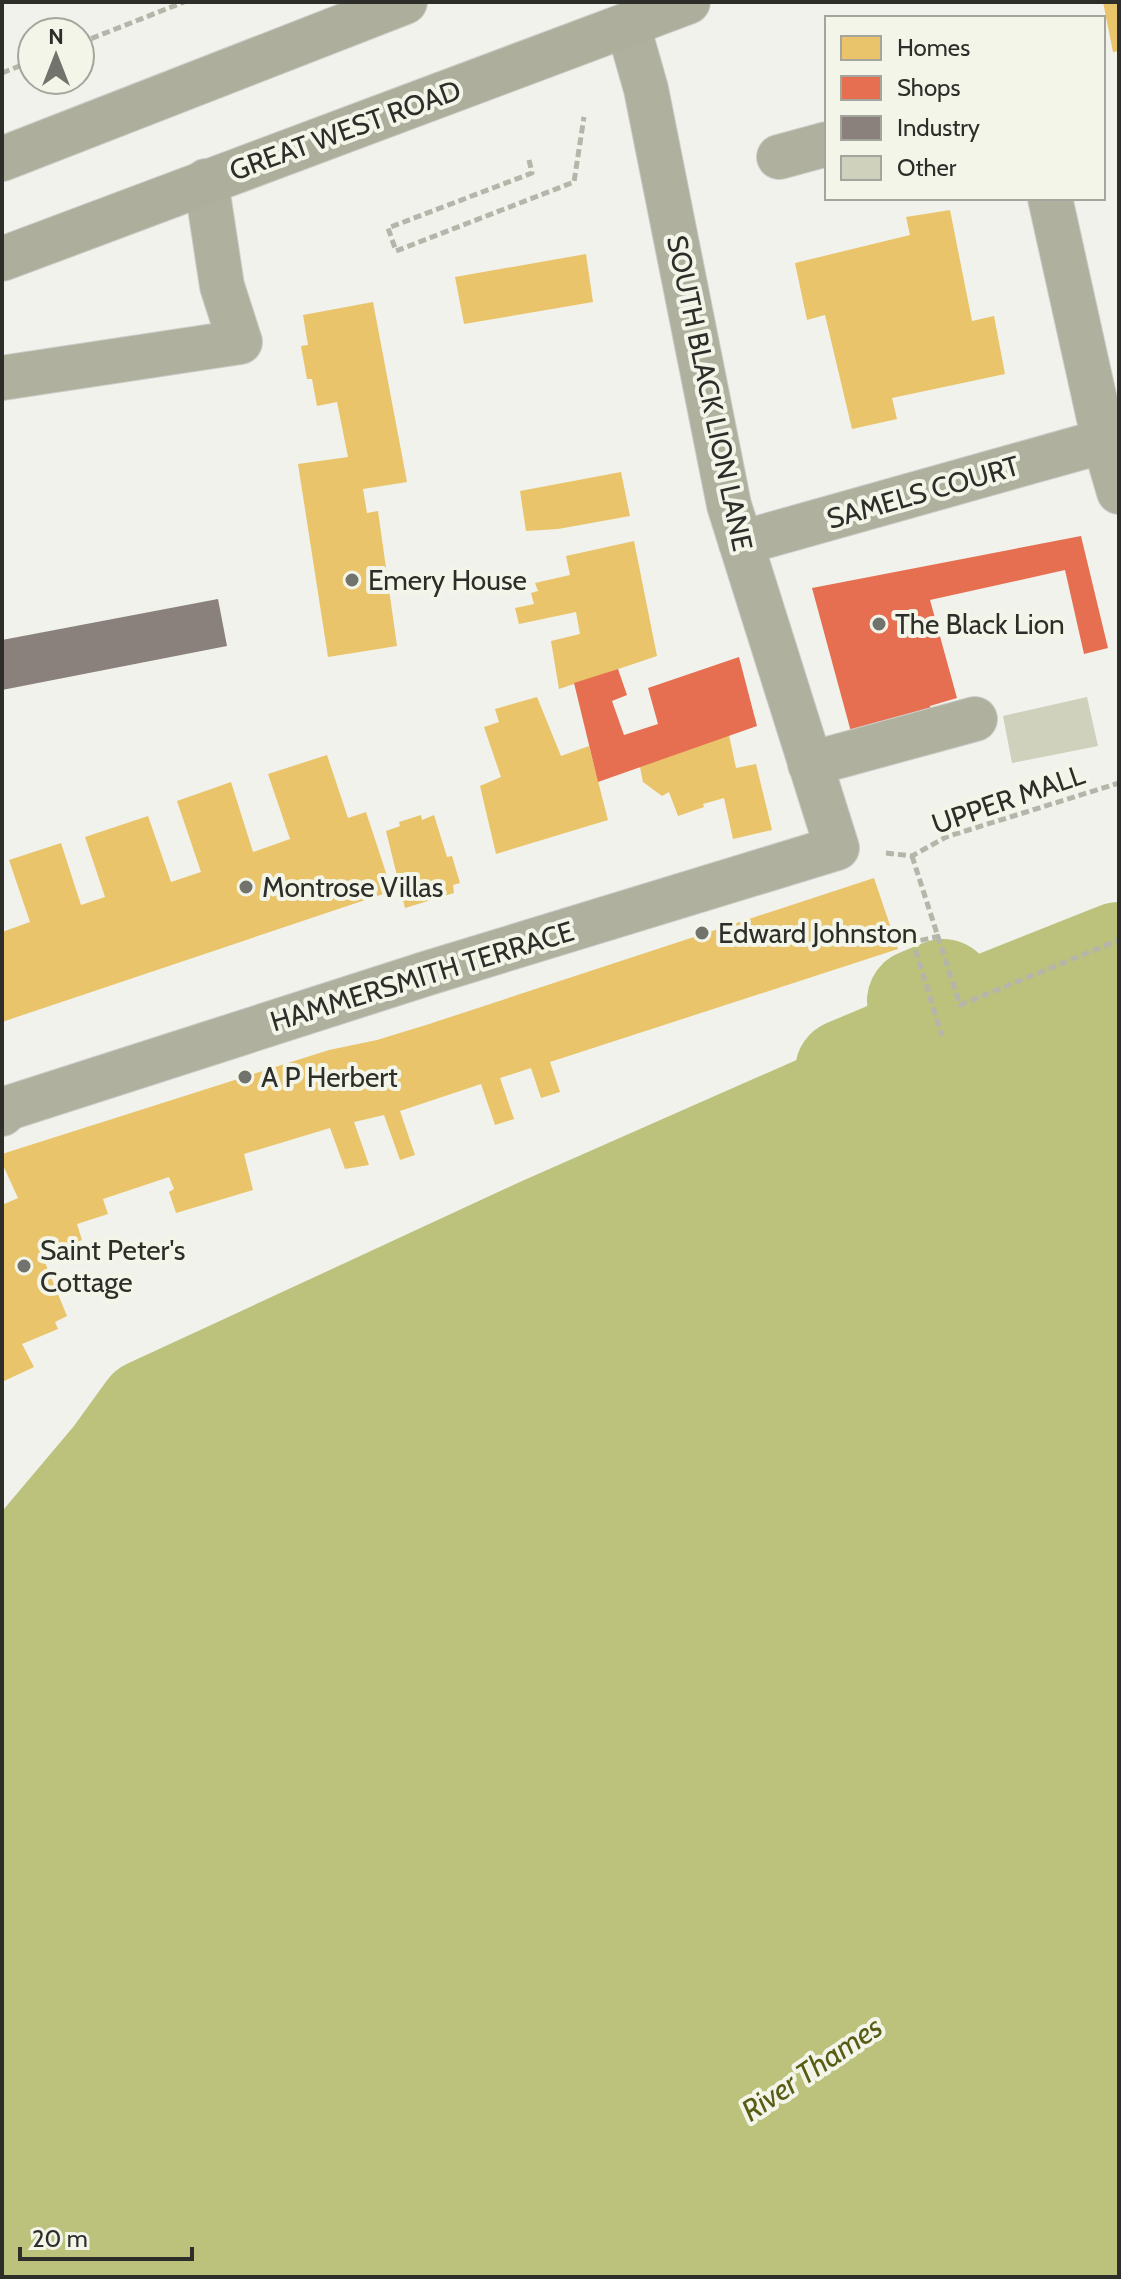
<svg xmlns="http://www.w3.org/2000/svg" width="1121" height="2279" font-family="Cabin,sans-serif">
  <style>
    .water { fill: #bcc17b }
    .homes { fill: #e9c46a }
    .shops { fill: #e76f51 }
    .industry { fill: #8a817c }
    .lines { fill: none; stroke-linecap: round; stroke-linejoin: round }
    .river { stroke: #bcc17b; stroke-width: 104 }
    .building { fill: #cfd1bc }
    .minor-casing { stroke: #cdceca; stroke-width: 46 }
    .highway-casing { stroke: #cdceca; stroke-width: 46 }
    .path { stroke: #b5b6a9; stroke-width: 5; stroke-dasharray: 8 4; stroke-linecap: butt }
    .minor { stroke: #afb19e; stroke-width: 44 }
    .highway { stroke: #aeae9c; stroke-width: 44 }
    .poi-dot { fill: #72736d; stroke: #f3f5e9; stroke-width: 3 }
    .labels { text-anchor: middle; stroke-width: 8; stroke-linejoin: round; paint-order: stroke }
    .street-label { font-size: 28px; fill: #2d2e29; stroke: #f3f5e9 }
    .poi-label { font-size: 28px; fill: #2d2e29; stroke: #f3f5e9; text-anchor: start }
    .water-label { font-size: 30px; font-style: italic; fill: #585c15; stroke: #f3f5e9 }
  </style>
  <rect width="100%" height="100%" fill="#f1f2ec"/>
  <path class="water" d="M1119,954v1323h-1117v-685l113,-134 34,-47 391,-181 305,-135 2,-24 82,-35 -10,-35 24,-10 10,29z"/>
  <g class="homes">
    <path d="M1103,2h16v49l-6,1z"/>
    <path d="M950,210l22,111 22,-5 11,58 -113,24 5,21 -45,10 -27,-114 -18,5 -12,-57 115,-28 -4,-18z"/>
    <path d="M586,254l7,48 -129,22 -9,-47z"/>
    <path d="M373,302l34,180 -44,7 4,24 11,-2 19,135 -69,11 -30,-193 50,-7 -11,-55 -20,4 -5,-27h-5l-6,-33 7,-1 -5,-30z"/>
    <path d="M621,472l9,44 -72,13 -32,2 -6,-40z"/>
    <path d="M634,541l23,115 -98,33 -8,-48 29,-7 -4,-22 -57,12 -4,-16 19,-4 -3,-11 7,-2 -3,-8 35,-8 -4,-19z"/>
    <path d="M537,697l24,59 28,-10 19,74 -112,34 -16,-68 21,-9 -17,-50 15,-5 -4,-13z"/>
    <path d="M729,735l7,33 20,-4 16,66 -39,9 -9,-41 -21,6 1,3 -26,9 -9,-24 -7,4 -19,-14 -3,-15z"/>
    <path d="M327,755l21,63 18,-6 26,79 -390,131v-90l28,-10 -21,-62 52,-17 20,62 24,-8 -20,-60 63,-21 23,66 30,-10 -24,-71 54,-19 22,70 37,-13 -22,-65z"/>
    <path d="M421,815l1,5 12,-5 13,42 5,-1 8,27 -7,2 1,8 -49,15 -19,-77 14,-5 -1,-4z"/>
    <path d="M874,878l24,71 -348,113 10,30 -19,6 -10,-30 -31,10 14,41 -19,6 -14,-41 -81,27 15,44 -15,5 -16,-45 -30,7 15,43 -24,4 -15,-41 -86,26 9,36 -77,23 -7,-21 5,-3 -5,-12 -66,22 5,15 -31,10 5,16 -40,15 25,61 -12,6 3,7 -36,15 12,23 -32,15v-98l2,-2 -2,-5v-72l16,-7 -16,-35v-9l327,-104 48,-10 49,-15z"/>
  </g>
  <g class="shops">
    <path d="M1081,536l27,112 -24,6 -19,-84 -135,30 27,98 -27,8 1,5 -80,21 -39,-144z"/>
    <path d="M739,657l18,69 -159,56 -24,-99 44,-14 9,26 -15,6 12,34 34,-11 -10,-36z"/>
  </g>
  <path class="industry" d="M218,599l9,47 -225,44v-50z"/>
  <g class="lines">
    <g class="river">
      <path d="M930,1042l-11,-41 24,-10 10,29 166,-66"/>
      <path d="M2,1592l113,-134 34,-47 391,-181 306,-135 1,-24 83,-35 6,134"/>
    </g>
  </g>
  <path class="building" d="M1087,697l11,49 -86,17 -9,-47z"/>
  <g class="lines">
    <defs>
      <g id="minor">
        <path d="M779,157l48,-13"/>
        <path d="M2,378l238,-36 -18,-56 -16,-105"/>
        <path d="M1104,441l15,51"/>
        <path d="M741,543l363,-102 -54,-243"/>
        <path d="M810,764l165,-45"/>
        <path d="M2,1114l6,-6 420,-135 409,-125 -108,-343 -83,-416 -18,-63"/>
      </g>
      <g id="highway">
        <path d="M2,159l403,-157"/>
        <path d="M2,259l686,-257"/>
      </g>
    </defs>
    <use href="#minor" class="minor-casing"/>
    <use href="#highway" class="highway-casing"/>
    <g class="path">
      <path d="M80,43l104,-41"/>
      <path d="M2,73l30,-12"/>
      <path d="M529,160l3,13 -144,55 8,23 178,-69 10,-65"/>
      <path d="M886,853l26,3 34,-19 173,-54"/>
      <path d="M912,856l48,149 159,-65"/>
      <path d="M940,936l-27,6 29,94"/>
    </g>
    <use href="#minor" class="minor"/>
    <use href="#highway" class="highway"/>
  </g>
  <g class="poi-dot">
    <circle cx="352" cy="580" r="8"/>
    <circle cx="879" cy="624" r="8"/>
    <circle cx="246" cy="887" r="8"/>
    <circle cx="702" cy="933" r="8"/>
    <circle cx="245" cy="1077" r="8"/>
    <circle cx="24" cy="1266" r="8"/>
  </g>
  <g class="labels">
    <g class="street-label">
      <text transform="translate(345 130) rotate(-20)" y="10">GREAT WEST ROAD</text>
      <text transform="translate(710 393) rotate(78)" y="10">SOUTH BLACK LION LANE</text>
      <text transform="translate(923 492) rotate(-16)" y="10">SAMELS COURT</text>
      <text transform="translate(1008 799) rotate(-19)" y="10">UPPER MALL</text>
      <text transform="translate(422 976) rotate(-17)" y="10">HAMMERSMITH TERRACE</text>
    </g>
    <g class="poi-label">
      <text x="368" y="590">Emery House</text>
      <text x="895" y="634">The Black Lion</text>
      <text x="262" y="897">Montrose Villas</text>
      <text x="718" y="943">Edward Johnston</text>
      <text x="261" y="1087">A P Herbert</text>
      <text x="40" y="1260">Saint Peter's<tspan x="40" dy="32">Cottage</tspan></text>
    </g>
    <g class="water-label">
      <text transform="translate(812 2069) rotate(-34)" y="10">River Thames</text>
    </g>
  </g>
  <rect width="1121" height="2279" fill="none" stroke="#2d2e29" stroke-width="8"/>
  <rect x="825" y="16" width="280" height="184" fill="#f3f5e9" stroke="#a4a59c" stroke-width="2"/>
  <rect x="841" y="36" width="40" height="24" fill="#e9c46a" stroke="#a4a59c" stroke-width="2"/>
  <text x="897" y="56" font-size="24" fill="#2d2e29">Homes</text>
  <rect x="841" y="76" width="40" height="24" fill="#e76f51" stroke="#a4a59c" stroke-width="2"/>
  <text x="897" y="96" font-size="24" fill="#2d2e29">Shops</text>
  <rect x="841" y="116" width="40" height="24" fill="#8a817c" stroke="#a4a59c" stroke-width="2"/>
  <text x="897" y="136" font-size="24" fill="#2d2e29">Industry</text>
  <rect x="841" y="156" width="40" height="24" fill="#cfd1bc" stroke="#a4a59c" stroke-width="2"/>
  <text x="897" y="176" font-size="24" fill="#2d2e29">Other</text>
  <g transform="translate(56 56)"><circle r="38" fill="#f3f5e9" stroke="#a4a59c" stroke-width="2"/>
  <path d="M0-6L14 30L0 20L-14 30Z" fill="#72736d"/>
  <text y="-12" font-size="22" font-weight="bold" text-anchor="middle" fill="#2d2e29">N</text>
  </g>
  <path d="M20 2247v12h172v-12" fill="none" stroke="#2d2e29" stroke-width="4"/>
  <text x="32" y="2247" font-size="24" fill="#2d2e29" stroke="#f3f5e9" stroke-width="6" paint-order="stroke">20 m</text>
</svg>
